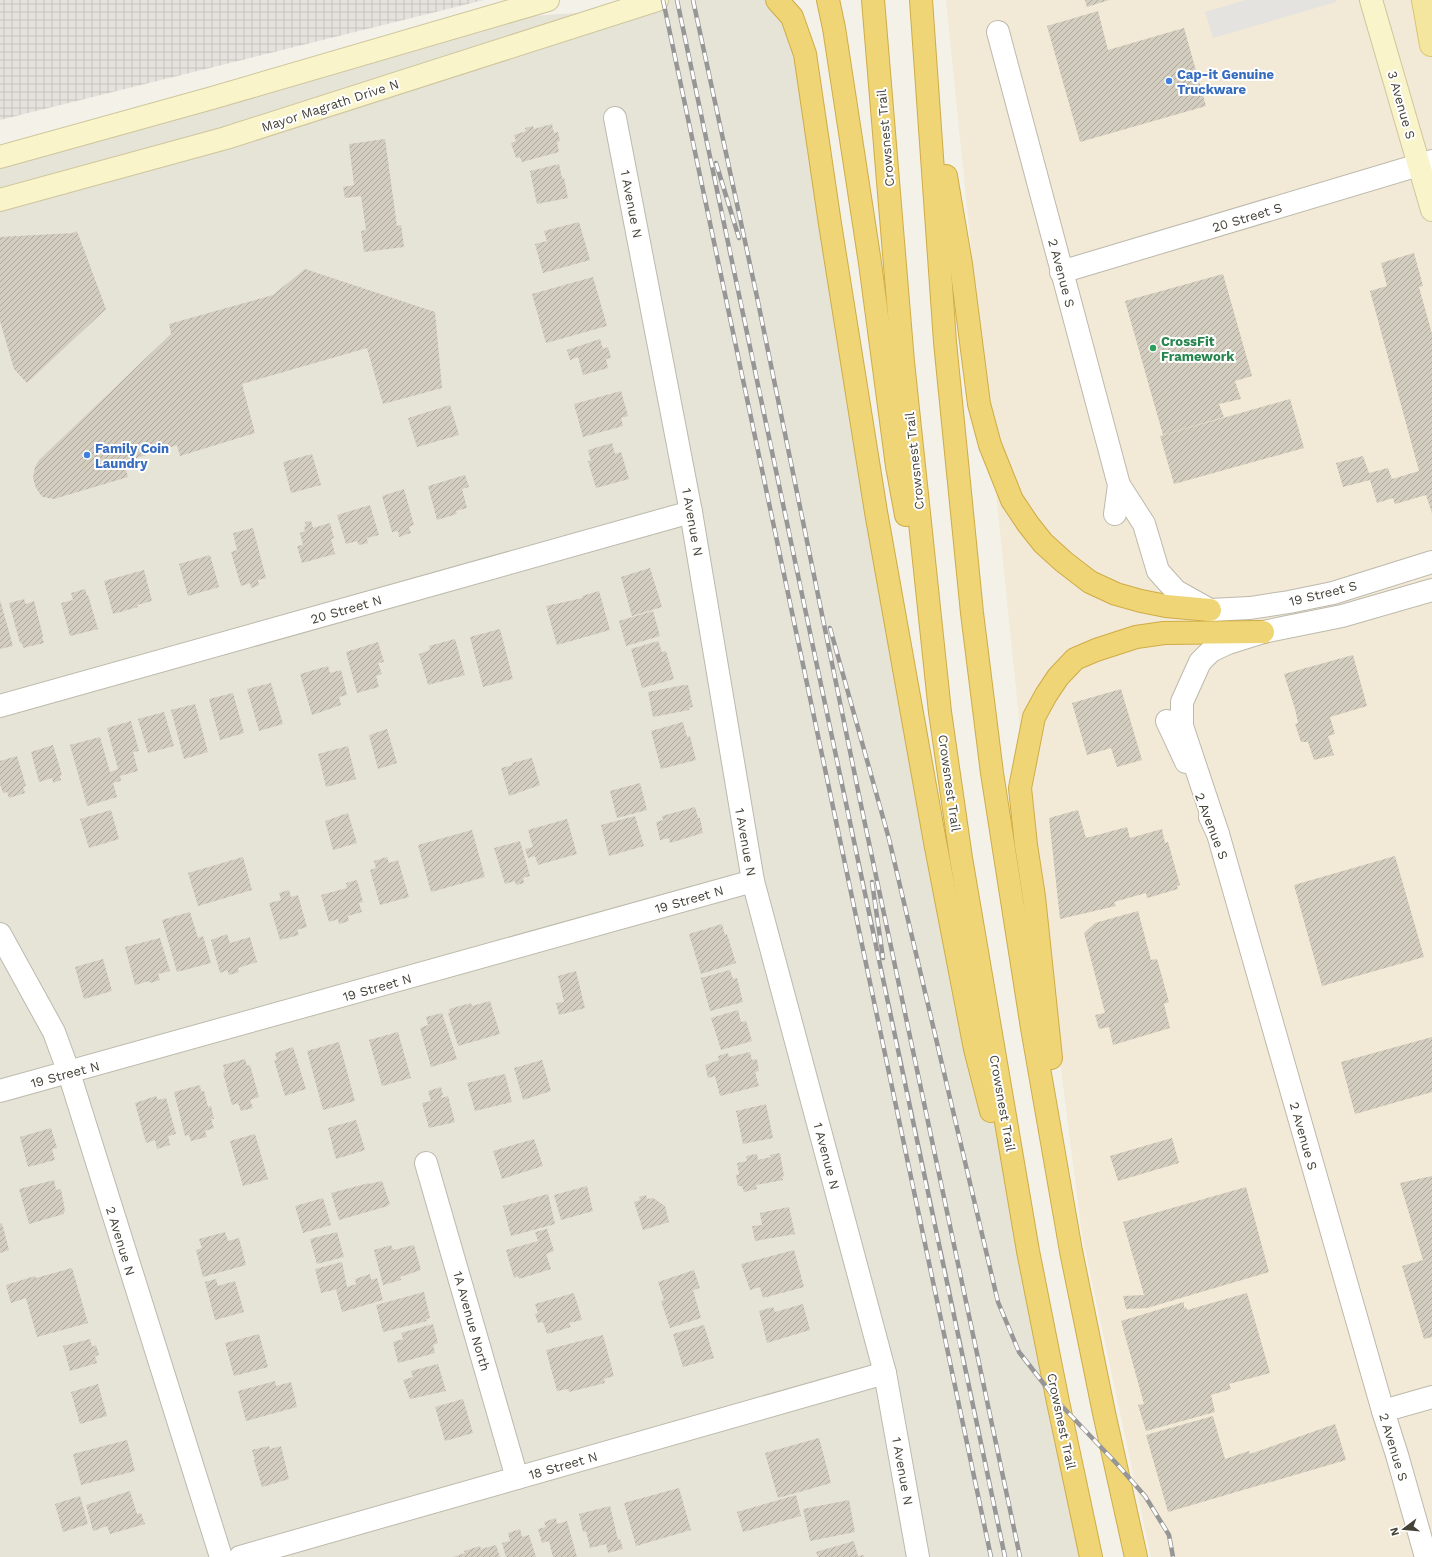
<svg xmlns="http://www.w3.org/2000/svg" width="1432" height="1557" font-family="'Work Sans',sans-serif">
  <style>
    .residential { fill: #e6e3d7 }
    .commercial { fill: #f2e9d6 }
    .industrial { fill: url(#industrial-grid) }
    .parking { fill: #e4e3e0 }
    .building { fill: url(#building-hatch) }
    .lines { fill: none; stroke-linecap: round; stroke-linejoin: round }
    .minor-casing { stroke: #bdb9ac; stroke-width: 24 }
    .tertiary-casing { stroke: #bdb9ac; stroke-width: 24 }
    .secondary-casing { stroke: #cec69c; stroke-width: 24 }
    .primary-casing { stroke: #d9c570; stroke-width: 24 }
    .motorway-casing { stroke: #cfac46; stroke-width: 24 }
    .minor { stroke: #fff; stroke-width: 22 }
    .tertiary { stroke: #fff; stroke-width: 22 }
    .secondary { stroke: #faf4cb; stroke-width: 22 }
    .primary { stroke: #f5e69f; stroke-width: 22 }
    .motorway { stroke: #f0d576; stroke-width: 22 }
    .rail-casing { stroke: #969696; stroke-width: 4.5 }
    .rail { stroke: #fff; stroke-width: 3; stroke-dasharray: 9; stroke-linecap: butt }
    .shop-dot { fill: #3f7fe0; stroke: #fff; stroke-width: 1.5 }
    .leisure-dot { fill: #2e9e5b; stroke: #fff; stroke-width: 1.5 }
    .labels { text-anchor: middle; stroke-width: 4; stroke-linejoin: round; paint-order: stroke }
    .shop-label { font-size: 13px; font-weight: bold; fill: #366cbe; stroke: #fff; text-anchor: start }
    .street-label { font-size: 13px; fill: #454238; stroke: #fff }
    .leisure-label { font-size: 13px; font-weight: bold; fill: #27864d; stroke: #fff; text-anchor: start }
  </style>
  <defs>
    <pattern id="industrial-grid" width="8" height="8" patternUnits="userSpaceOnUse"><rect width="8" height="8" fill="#e5e2dd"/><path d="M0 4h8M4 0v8" fill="none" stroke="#c6c3be"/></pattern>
    <pattern id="building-hatch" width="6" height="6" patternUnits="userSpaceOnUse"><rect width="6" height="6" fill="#d3cdbf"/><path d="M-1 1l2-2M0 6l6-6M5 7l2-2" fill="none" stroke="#ada89c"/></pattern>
  </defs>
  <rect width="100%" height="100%" fill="#f3f1e8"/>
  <path class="residential" d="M659,0h123l23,54 170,995 53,202 63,306h-1091v-1403l483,-135 142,-9z"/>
  <path class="commercial" d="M946,0h486v1557h-281l-69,-322 -54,-428z"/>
  <path class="industrial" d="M0,0h484l-484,120z"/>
  <path class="parking" d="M1245,0h91v2l-123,36 -8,-26z"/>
  <g class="building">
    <path d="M1085,0h24l-22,7z"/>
    <path d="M1098,11l10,39 76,-22 22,78 -126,36 -33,-116z"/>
    <path d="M552,124l2,9 4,-1 2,9 -3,1 2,10 -37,10 -2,-5 -4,1 -5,-15 5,-2 -2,-6 12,-4 -1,-3 8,-2 1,3z"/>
    <path d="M385,139l12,87 4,-1 3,22 -40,5 -3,-21 5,-1 -5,-34 -16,2 -2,-11 11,-2 -5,-41z"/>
    <path d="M559,164l3,14h2l4,20 -31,6 -7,-33z"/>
    <path d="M579,222l11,38 -47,13 -8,-29 12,-3 -3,-10z"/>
    <path d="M77,231l29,78 -79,74 -13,-14 -14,-48v-84l73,-4z"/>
    <path d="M1414,253l9,33 -4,1 13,47v179l-6,-18 -31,9 -2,-6 -16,5 -7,-23 -27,7 -7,-24 27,-7 6,17 19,-5 4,11 27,-8 -49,-180 17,-5 -6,-23z"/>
    <path d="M305,269l130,43 7,76 -59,16 -16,-56 -125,36 13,49 -75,23 -3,-11 -53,17 4,15 -74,22 -11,-2 -3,-3 -4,-6 -3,-10 2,-11 4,-7 132,-126 -2,-10 104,-29z"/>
    <path d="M1223,274l29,102 -17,5 6,18 -22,5 5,13 -61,18 -38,-134z"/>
    <path d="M593,277l14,49 -61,17 -14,-49z"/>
    <path d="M600,339l3,10 5,-2 3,11 -5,1 2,9 -25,7 -5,-18 -8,3 -3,-10z"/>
    <path d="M621,391l7,25 -7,2 2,8 -40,11 -9,-33z"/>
    <path d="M1290,399l14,49 -130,36 -14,-48z"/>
    <path d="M450,405l9,30 -42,12 -9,-29z"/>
    <path d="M612,443l3,11 6,-2 8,27 -33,9 -8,-27h3l-3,-11z"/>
    <path d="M312,454l9,31 -30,8 -8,-31z"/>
    <path d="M465,475l4,12 -7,2 5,19 -11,3 1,3 -20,6 -9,-34z"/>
    <path d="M404,489l10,36 -5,2 2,6 -12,4 -1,-6 -6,1 -10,-36z"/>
    <path d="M370,505l9,30 -12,3 1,5 -9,2 -2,-4 -11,3 -9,-29z"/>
    <path d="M311,521l2,7 17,-5 4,15 -3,1 4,15 -33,9 -5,-17 6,-1 -3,-12 5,-2 -1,-4 2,-1 -1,-4z"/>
    <path d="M253,528l13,50 -8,2 1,5 -8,3 -1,-5 -9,3 -10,-34 6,-2 -4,-17z"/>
    <path d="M210,555l9,32 -31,9 -9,-32z"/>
    <path d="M650,568l12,39 -30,9 -11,-39z"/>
    <path d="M144,570l8,31 -15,4 1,2 -25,7 -9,-33z"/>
    <path d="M85,589l2,7 1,-1 10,34 -28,7 -9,-33 12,-3 -2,-7z"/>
    <path d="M599,591l11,39 -53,15 -11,-39 37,-8 -1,-2z"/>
    <path d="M24,599l2,5 8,-3 9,35 -1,1 2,6 -21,5 -1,-5h-2l-11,-40z"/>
    <path d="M0,600l13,46 -13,3z"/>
    <path d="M653,611l7,25 -34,10 -7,-25z"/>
    <path d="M500,629l13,50 -30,8 -13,-50z"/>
    <path d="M455,639l10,36 -37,10 -9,-31 11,-4 -1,-4z"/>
    <path d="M658,641l4,11 4,-1 8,28 -32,9 -11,-39z"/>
    <path d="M378,642l6,20 -6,1 4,11 -6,2 3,11 -22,6 -11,-41z"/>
    <path d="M1353,655l14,51 -37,11 5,17 -7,2 6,19 -20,5 -6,-18h-7l-6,-18 3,-1 -3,-14 -11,-35z"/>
    <path d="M328,666l2,7 11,-3 6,25 -8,2 2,8 -29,10 -12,-41z"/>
    <path d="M271,683l12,41 -24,7 -12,-42z"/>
    <path d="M684,685h4l5,22 -4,1v2l-36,7 -5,-25z"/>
    <path d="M1121,689l21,71 -25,7 -6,-19 -24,7 -15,-52z"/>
    <path d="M233,693l11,40 -24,7 -11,-41z"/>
    <path d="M195,704l13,48 -24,7 -13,-49z"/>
    <path d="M164,712l10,34 -26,7 -10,-34z"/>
    <path d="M131,721l8,30 -6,1 5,19 -18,5 1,5 -8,2 4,14 -30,9 -17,-61 30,-8 10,35 8,-3 -11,-41z"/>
    <path d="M683,722l4,15 3,-1 6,24 -35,9 -10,-38z"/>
    <path d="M387,729l10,34 -19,6 -9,-34z"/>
    <path d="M53,745l9,30 -2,1 1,4 -8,3 -1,-5 -13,4 -8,-30z"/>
    <path d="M348,746l8,33 -30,8 -8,-33z"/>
    <path d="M17,756l9,30 -3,1 2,6 -16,5 -2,-6 -4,1 -3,-9v-23z"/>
    <path d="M532,758l8,27 -31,11 -8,-28 12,-3 -1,-2z"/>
    <path d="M640,783l7,27 -30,8 -7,-27z"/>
    <path d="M695,807l3,11h2l3,15 -33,10 -1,-5 -9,2 -4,-18 7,-2 -1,-4z"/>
    <path d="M111,810l8,29 -30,9 -9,-29z"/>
    <path d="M1078,810l8,28 41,-11 3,11 32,-9 3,14 3,-1 12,43 -3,1 1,3 -31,9 -1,-5 -32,9 2,4 -56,13 -11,-101z"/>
    <path d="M348,813l9,30 -24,7 -8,-29z"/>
    <path d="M635,816l9,30 -35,10 -8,-31z"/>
    <path d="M567,819l10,35 -39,11 -3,-9 -7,2 -3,-9 8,-2 -5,-17z"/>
    <path d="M472,830l13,47 -54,15 -13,-47z"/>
    <path d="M520,841l10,35 -7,2 1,5 -8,2 -1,-4 -10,3 -11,-36z"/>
    <path d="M1395,856l29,101 -102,29 -28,-101z"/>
    <path d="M243,857l9,33 -54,16 -10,-33z"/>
    <path d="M387,857l2,6 9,-3 11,37 -29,8 -10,-35 6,-2 -2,-7z"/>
    <path d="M357,880l6,22 -4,1 3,9 -14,4 1,5 -10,3 -1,-5 -9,3 -8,-27 26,-7 -1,-5z"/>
    <path d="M289,890l2,7 7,-2 9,32 -10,3 2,5 -19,5 -11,-37 12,-3 -2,-7z"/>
    <path d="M1138,911l13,49 6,-1 12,43 -5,2 6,24 -57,17 -4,-18 -10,2 -4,-14 10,-2 -21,-80 11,-10z"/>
    <path d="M190,912l8,26 5,-2 8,27 -34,9 -15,-52z"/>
    <path d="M722,924l3,11 2,-1 9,29 -35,11 -12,-40z"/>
    <path d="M227,934l3,9 20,-6 7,25 -19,6 1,4 -10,3 -2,-5 -7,3 -9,-33z"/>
    <path d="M160,938l10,33 -12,3 2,6 -10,3 -1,-2 -14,4 -10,-38z"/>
    <path d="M103,959l9,32 -28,8 -9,-32z"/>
    <path d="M730,970l3,9 4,-1 6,24 -33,9 -9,-33z"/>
    <path d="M576,971l9,37 -26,7 -3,-12 8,-1 -6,-26z"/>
    <path d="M490,1001l10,33 -42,12 -10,-33 2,-1 -1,-3 22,-6 1,3z"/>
    <path d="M738,1010l3,12 5,-1 6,20 -31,9 -10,-32z"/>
    <path d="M442,1013l15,46 -26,8 -11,-39 8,-3 -2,-8z"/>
    <path d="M398,1032l13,46 -29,8 -13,-46z"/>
    <path d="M1432,1037v55l-77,22 -14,-52z"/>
    <path d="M339,1042l16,59 -32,9 -16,-59z"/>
    <path d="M293,1047l13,42 -21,7 -11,-36h3l-2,-7z"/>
    <path d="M750,1052l2,8 5,-1 2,12 -4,1 4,14 -39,10 -5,-20 -7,2 -3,-13 14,-5 -1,-4 10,-3 1,4z"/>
    <path d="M245,1059l2,7 3,-1 9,32 -9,3 3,8 -12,3 -3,-8 -6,2 -9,-32 2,-1 -2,-7z"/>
    <path d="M542,1060l9,31 -28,9 -9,-32z"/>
    <path d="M505,1074l7,28 -37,9 -8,-28z"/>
    <path d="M200,1085l1,6h3l4,16 3,-1 3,13h-3l3,9 -9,3 2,6 -16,4 -2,-6 -4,1 -11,-44z"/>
    <path d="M441,1087l2,8 -2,1 1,2 6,-2 7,26 -26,6 -7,-25 9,-2 -3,-10z"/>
    <path d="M156,1096l2,4 8,-2 10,36 -8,2 2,9 -13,4 -2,-9 -9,3 -11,-40z"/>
    <path d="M766,1104l7,34 -30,6 -7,-33z"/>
    <path d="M356,1120l9,30 -29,9 -8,-31z"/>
    <path d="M51,1128l6,20 -5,1 3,11 -27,7 -8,-30z"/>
    <path d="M255,1134l13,45 -25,7 -13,-45z"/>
    <path d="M1172,1138l7,25 -61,18 -8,-25z"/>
    <path d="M534,1139l9,27 -41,13 -9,-28z"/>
    <path d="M780,1153l4,23 -2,1 1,3 -27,5 1,4 -13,3 -2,-6h-4l-2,-11 3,-1 -2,-11 10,-2 -1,-5 11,-2 1,6 13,-3 -1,-2z"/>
    <path d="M1432,1176v161l-8,2 -22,-73 21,-6 -23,-77z"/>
    <path d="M54,1180l2,10 5,-1 4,22 -1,1v2l-35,10 -10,-35z"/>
    <path d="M382,1181l8,23 -2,1v1l-49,14 -8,-27 38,-10v1z"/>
    <path d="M587,1186l6,25 -32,9 -7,-25z"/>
    <path d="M1246,1187l23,85 -122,36 -21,1 -3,-13 21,-1 -21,-73z"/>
    <path d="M548,1194l7,30 -44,12 -8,-30z"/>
    <path d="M646,1195l1,4 6,-1 12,8 4,16 -26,8 -9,-28 6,-2 -1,-3z"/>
    <path d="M323,1198l8,27 -28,8 -8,-27z"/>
    <path d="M789,1207l6,27 -40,7 -3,-15 10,-1 -2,-12z"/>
    <path d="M2,1223l7,27 -9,3v-29z"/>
    <path d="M547,1229l7,22 -8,3 5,15 -32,10 -1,-3 -4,2 -8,-28 32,-9 -3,-9z"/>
    <path d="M225,1232l3,9 11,-3 7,27 -43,12 -7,-27 6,-2 -3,-9z"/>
    <path d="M337,1232l7,25 -27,7 -7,-25z"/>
    <path d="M391,1245l2,5 21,-5 7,25 -21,7 1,3 -18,5 -9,-35z"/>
    <path d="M794,1250l10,37 -41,11 -3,-11 -10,3 -9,-26z"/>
    <path d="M342,1262l5,25 9,-3 -1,-5 15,-5 1,6 6,-2 6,22 -41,12 -6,-22 6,-2 -21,5 -6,-24z"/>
    <path d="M72,1268l16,55 -51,14 -11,-39 -15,5 -5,-18 29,-9 1,2z"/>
    <path d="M694,1270l6,18 -7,2 8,28 -31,10 -9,-27 3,-1 -6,-18z"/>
    <path d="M216,1279l2,7 17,-5 9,31 -29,8 -10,-38z"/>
    <path d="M424,1292l6,26 -4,1 1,2 -44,11 -7,-27z"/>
    <path d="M574,1293l8,27 -13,3 2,4 -24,7 -4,-12 -5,1 -3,-9 3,-1 -3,-9z"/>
    <path d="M1247,1293l23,80 -41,11 2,5 -20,6 4,17 -69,19 -8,-26 6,-1 -23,-83 63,-19v6l2,-1 1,3z"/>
    <path d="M803,1304l7,26 -43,13 -8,-32 14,-4 2,5z"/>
    <path d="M433,1324l5,19 -5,2 2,8 -37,10 -5,-21 10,-3 -2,-6z"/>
    <path d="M704,1325l10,33 -31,9 -10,-33z"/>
    <path d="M259,1334l9,33 -34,9 -9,-33z"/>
    <path d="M603,1335l11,41 -10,3 1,4 -36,9 -1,-3 -11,2 -11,-41z"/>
    <path d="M90,1339l2,8 4,-2 3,10 -4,1 2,7 -27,8 -7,-25z"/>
    <path d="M438,1364l8,27 -36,8 -7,-19 10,-3 -2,-6z"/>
    <path d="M275,1381l1,5 15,-4 6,25 -51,14 -8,-30z"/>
    <path d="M98,1384l9,32 -27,8 -9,-32z"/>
    <path d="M463,1399l10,34 -28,8 -10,-34z"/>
    <path d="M1213,1416l12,43 24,-8 1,3 85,-30 11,36 -178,52 -22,-77z"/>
    <path d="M819,1438l12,45 -53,15 -13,-45z"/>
    <path d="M127,1440l8,31 -54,14 -8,-31z"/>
    <path d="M269,1446l1,3 11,-3 8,33 -27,8 -8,-26 1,-1 -3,-10z"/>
    <path d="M679,1488l12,42 -55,16 -12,-43z"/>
    <path d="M130,1491l7,23 4,-1 4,11 -35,10 -3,-8 -14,5 -7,-26z"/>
    <path d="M796,1495l5,21 -58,16 -6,-20z"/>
    <path d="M80,1496l8,28 -25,8 -8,-28z"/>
    <path d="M849,1500l6,32 -45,9 -7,-32z"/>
    <path d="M610,1506l8,34 2,-1 3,10 -15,4 -2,-9 -16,4 -4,-17 -3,1 -4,-18z"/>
    <path d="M556,1518l1,6 10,-3 10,36h-24l-4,-16 -7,2 -4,-14 8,-2 -2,-5z"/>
    <path d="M520,1529l2,8 7,-2 7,22h-30l-4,-14 8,-2 -2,-8z"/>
    <path d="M854,1541l4,15 5,-1 1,2h-46l-2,-5z"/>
    <path d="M496,1545l4,12h-47l12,-4 -1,-2 16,-5 1,3z"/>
  </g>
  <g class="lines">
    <defs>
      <g id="minor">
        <path d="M998,32l121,453 -4,29"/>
        <path d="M615,118l76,394 62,369 132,492 33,184"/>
        <path d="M1061,272l371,-111"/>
        <path d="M0,706l691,-194"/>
        <path d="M1167,721l19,41"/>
        <path d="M1210,817l8,17 165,577 14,44 29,102"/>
        <path d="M0,934l54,98 15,41 152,484"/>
        <path d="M0,1091l753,-210"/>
        <path d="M426,1163l91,315"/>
        <path d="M1383,1411l49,-14"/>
        <path d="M240,1557l645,-184"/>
      </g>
      <g id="tertiary">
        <path d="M1119,485l25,39 14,47 18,20 34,19 40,-2 39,-6 44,-9 99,-31"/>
        <path d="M1218,834l-36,-108v-24l18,-40 11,-11 17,-8 35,-11 79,-16 90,-26"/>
      </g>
      <g id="secondary">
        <path d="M1371,0l61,210"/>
        <path d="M0,157l212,-59 336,-98"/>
        <path d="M0,200l226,-62 431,-138"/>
      </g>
      <path id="primary" d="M1423,0l8,45"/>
      <g id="motorway">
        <path d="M777,0l15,17 13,37 25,170 46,288 59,330 40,207 16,62"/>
        <path d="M828,0l6,28 36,235 27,203 9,49"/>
        <path d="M873,0l30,362 37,350 21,146 67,393 30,151 33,155"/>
        <path d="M921,0l24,342 27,271 20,160 40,255 39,223 33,162 32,144"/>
        <path d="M946,176l15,88 18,140 11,41 22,55 16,24 15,19 21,19 26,20 26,12 25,7 25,5 44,4"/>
        <path d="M1051,1058l-17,-161 -8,-52 -6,-57 14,-71 12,-22 12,-18 17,-18 21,-9 40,-13 28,-4 99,-1"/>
      </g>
    </defs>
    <use href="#minor" class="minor-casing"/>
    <use href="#tertiary" class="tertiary-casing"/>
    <use href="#secondary" class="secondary-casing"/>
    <use href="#primary" class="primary-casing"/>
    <use href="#motorway" class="motorway-casing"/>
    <use href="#minor" class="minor"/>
    <use href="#tertiary" class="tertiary"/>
    <use href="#secondary" class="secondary"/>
    <use href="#primary" class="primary"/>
    <use href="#motorway" class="motorway"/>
    <defs>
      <g id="rail">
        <path d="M663,0l328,1557"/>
        <path d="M677,0c110,519 217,1038 328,1557"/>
        <path d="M693,0l64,297 104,508 159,752"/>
        <path d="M716,163l23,75"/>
        <path d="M830,628l59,211 109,463 21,50 39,50 58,61 29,33 24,39 4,22"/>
        <path d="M872,882l11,76"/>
      </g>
    </defs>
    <use href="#rail" class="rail-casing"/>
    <use href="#rail" class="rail"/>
  </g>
  <g class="shop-dot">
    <circle cx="1169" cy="81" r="4"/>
    <circle cx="87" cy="455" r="4"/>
  </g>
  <circle class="leisure-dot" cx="1153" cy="348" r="4"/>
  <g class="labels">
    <g class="shop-label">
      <text x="1177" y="79">Cap-it Genuine<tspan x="1177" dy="15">Truckware</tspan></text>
      <text x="95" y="453">Family Coin<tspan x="95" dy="15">Laundry</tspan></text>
    </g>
    <g class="street-label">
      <text transform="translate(330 105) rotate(-18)" y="5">Mayor Magrath Drive N</text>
      <text transform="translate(1402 105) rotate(74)" y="5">3 Avenue S</text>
      <text transform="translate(885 138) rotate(-95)" y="5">Crowsnest Trail</text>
      <text transform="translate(632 204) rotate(79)" y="5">1 Avenue N</text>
      <text transform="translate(1247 217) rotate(-17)" y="5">20 Street S</text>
      <text transform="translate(1062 273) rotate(75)" y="5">2 Avenue S</text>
      <text transform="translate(914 461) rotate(-96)" y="5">Crowsnest Trail</text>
      <text transform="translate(693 522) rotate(80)" y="5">1 Avenue N</text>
      <text transform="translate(1323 593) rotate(-14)" y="5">19 Street S</text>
      <text transform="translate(346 609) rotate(-16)" y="5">20 Street N</text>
      <text transform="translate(950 783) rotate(82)" y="5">Crowsnest Trail</text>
      <text transform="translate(1212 826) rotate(69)" y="5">2 Avenue S</text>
      <text transform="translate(746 842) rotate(80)" y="5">1 Avenue N</text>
      <text transform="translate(689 899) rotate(-16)" y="5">19 Street N</text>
      <text transform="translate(377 987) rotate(-16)" y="5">19 Street N</text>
      <text transform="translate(65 1074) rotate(-15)" y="5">19 Street N</text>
      <text transform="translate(1003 1103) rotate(80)" y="5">Crowsnest Trail</text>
      <text transform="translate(1304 1136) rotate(74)" y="5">2 Avenue S</text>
      <text transform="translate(827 1156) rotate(75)" y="5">1 Avenue N</text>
      <text transform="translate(121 1241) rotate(73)" y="5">2 Avenue N</text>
      <text transform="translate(472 1321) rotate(74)" y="5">1A Avenue North</text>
      <text transform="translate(1062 1421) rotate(78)" y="5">Crowsnest Trail</text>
      <text transform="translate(1394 1447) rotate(73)" y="5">2 Avenue S</text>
      <text transform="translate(563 1465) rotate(-16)" y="5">18 Street N</text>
      <text transform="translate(903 1471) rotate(80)" y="5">1 Avenue N</text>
    </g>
    <g class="leisure-label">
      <text x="1161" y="346">CrossFit<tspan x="1161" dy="15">Framework</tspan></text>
    </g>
  </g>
  <g transform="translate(1404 1529) rotate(254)" stroke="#ffffff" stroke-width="3" paint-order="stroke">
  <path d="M0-3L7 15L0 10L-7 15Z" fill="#454238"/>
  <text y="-6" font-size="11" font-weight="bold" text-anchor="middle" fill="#454238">N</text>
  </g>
</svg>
